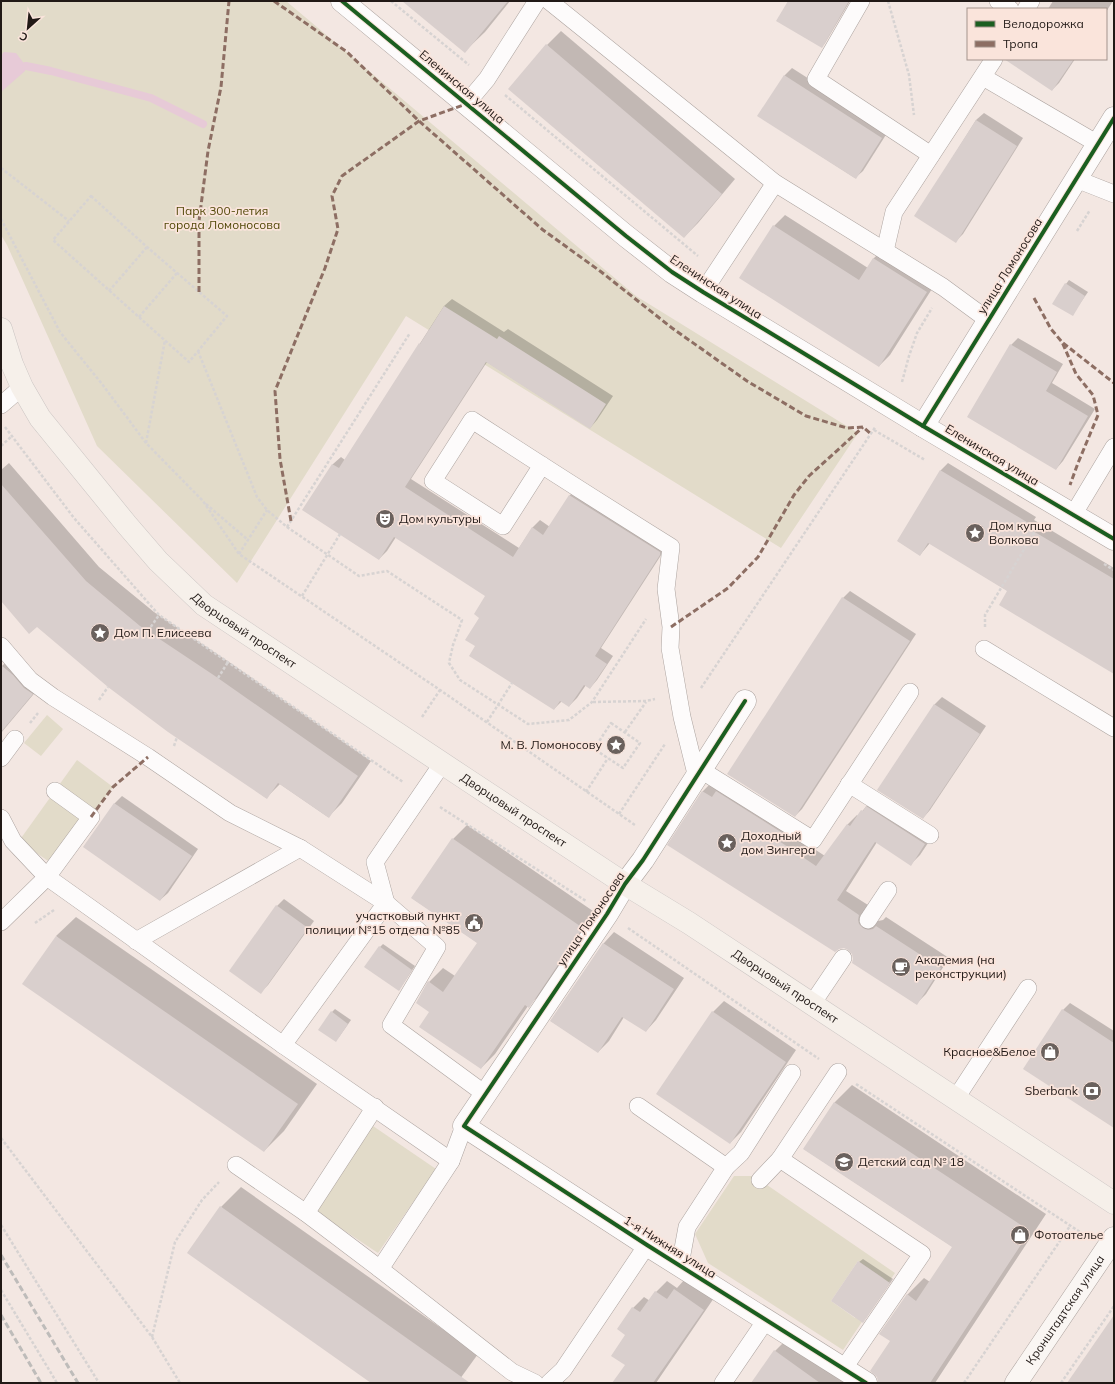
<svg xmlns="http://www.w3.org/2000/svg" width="1115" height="1384" font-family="Mulish,sans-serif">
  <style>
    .green { fill: #e2dbc9; fill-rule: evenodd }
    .water { fill: #e7cad7 }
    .shadow { fill: #0003 }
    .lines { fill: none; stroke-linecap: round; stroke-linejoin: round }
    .stream { stroke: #e7cad7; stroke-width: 8 }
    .building { fill: #d9cfcd }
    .lane-casing { stroke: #aca39f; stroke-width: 18 }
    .street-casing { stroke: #aca39f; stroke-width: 23 }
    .secondary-casing { stroke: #aca39f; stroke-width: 23 }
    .primary-casing { stroke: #cac4c2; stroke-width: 23 }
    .path { stroke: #d7d3d2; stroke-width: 2.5; stroke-dasharray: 3 2; stroke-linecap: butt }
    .lane { stroke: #fdfbfb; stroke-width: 17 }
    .street { stroke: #fdfbfb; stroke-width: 22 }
    .secondary { stroke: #faf6f3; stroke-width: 22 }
    .primary { stroke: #f6f0ea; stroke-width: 22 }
    .rail { stroke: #bebcba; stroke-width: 3; stroke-dasharray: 6 3; stroke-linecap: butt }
    .quiet { stroke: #8d6e63; stroke-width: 3; stroke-dasharray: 6 3; stroke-linecap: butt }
    .cycleway-casing { stroke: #fae4db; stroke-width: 6 }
    .cycleway { stroke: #1b5e20; stroke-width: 4 }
    .labels { text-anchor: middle; stroke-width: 3.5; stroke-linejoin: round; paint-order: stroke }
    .street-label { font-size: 12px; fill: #211916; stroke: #fae4db }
    .park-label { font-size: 12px; fill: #524909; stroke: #fae4db }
    .poi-label { font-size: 12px; fill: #211916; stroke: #fae4db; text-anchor: start }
  </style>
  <rect width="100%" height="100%" fill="#f3e7e2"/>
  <g class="green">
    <path d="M1,1h285l350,295 222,137 -77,115 -375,-232 -169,267 -140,-137 -90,-201 -6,-10z"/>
    <path d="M47,715l16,14 -22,27 -17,-13z"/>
    <path d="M77,760l36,27 -59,78 -35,-24z"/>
    <path d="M373,1126l63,43 -58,84 -63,-42z"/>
    <path d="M734,1176h20l141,97 -52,77 -135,-87 -13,-29zM858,1261l25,17 -28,40 -24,-17z"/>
  </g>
  <path class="water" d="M4,52l12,1 10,13 -1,5 -24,21v-37z"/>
  <g class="shadow">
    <path d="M404,1h106l-25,31 -20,19z"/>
    <path d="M789,1h61l-25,42 -3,4z"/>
    <path d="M1053,1h60l-7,11v-3h-58z"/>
    <path d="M561,31l174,148 -37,44 -14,14 -137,-192z"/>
    <path d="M1015,59h60l-16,24 -7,7z"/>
    <path d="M792,68l97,62 -26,41 -8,7 -96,-62 26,-41z"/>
    <path d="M984,113l39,25 -60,96 -7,7 -40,-25 60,-96z"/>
    <path d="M785,215l83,53 5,-9 11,-11 53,33 -47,74 -11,11 -105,-140z"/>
    <path d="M1069,280l19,12 -16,23 -6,-31z"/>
    <path d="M452,299l52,33 4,-3 105,67 -16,24 -7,8 -103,-66 -76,117 108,69 13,-20 8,-8 10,7 20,-32 8,-7 89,58 -66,102 12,8 -16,24 -7,8 -4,-3 -9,13 -8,8 -7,-5 -8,8 -77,-63 4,-28 5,-23 -90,-58 -9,14 -8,8 -75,-49 29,-46 8,-7 4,3 99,-154z"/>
    <path d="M1018,338l45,26 -11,19 43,26 -32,52 -7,8 -45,-124z"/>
    <path d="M9,463l90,104 55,45 75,50 142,99 -29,42 -14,14 -48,-33 -14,14 -229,-173 -36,-25v-130z"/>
    <path d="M948,463l88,54 -2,3 80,48v105l-106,-82 -78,-48 -10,12 -22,-14 43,-71z"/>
    <path d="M850,591l66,43 -114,175 -7,7 48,-218z"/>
    <path d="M13,655l30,28 -42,50v-66z"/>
    <path d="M942,697l44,29 -56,84 -7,8 -45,-28 57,-86z"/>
    <path d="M712,782l113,74 23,-32 9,-9 1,1 13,-15 63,33 -14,21 -9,9 -34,-22 -31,49 22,14 4,14 6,2 5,-1 3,-3 63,41 -23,36 -10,10 -62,-45 -1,-5 -4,-5 -180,-104 34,-54z"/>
    <path d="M122,796l76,53 -30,44 -8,7 -75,-53 30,-44z"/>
    <path d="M467,825l126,86 -1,1 3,2 -52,78 -15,14 -33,48 -14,14 -51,-56 -1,-30 14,-14 12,8 23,-33 -66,-45 41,-59z"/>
    <path d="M284,899l30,22 -46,64 -7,7 16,-86z"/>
    <path d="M76,917l241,167 -33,47 -20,20 -208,-215z"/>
    <path d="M614,932l70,46 -28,42 -10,11 -22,-14 -15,24 -11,11 -47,-31 53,-78z"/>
    <path d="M383,944l32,22 -16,24 -19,-43z"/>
    <path d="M724,1001l72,49 -55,82 -11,11 -17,-131z"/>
    <path d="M1070,1003l44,28v95l-51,-116z"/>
    <path d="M335,1009l16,11 -12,17 -7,-25z"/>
    <path d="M852,1085l194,129 -111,169h-55l11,-42 16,-46 17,-17 6,4 23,-35 -149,-98 31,-47z"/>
    <path d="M241,1187l237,167 -21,29h-85l-151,-176z"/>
    <path d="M863,1259l30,20 -27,39 -7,-56z"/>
    <path d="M685,1279l29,19 -58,85h-26l-4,-18v-31l7,-26 11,-11 6,4 6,-9 11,-11 10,7z"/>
    <path d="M789,1337l66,46h-103l23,-32z"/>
  </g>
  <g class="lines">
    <path class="stream" d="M26,66l25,5 100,27 52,26"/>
  </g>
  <g class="building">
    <path d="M402,1h106l-43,52z"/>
    <path d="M788,1h61l-27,47 -46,-27z"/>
    <path d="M546,44l176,150 -38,44 -176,-149z"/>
    <path d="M1004,59h70l-22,32z"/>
    <path d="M784,75l98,63 -26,41 -99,-63z"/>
    <path d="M976,120l41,26 -61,97 -42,-27z"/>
    <path d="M773,225l86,55 14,-22 54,34 -48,75 -140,-89z"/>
    <path d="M1065,283l20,13 -12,20 -21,-12z"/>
    <path d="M444,306l53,33 2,-3 107,68 -16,25 -104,-67 -81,125 108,70 19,-30 11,8 26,-40 91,57v3l-65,101 12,8 -17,25 -6,-4 -15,22 -9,-6 -6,9 -85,-54 6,-10 -10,-6 14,-22 -5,-4 11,-18 -91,-59 -15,23 -77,-50 30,-46 7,4 80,-125 1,1z"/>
    <path d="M1010,344l47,28 -11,19 42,25 -32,54 -89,-53z"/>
    <path d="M940,470l90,54 -2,4 86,51v95l-115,-69 8,-14 -79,-48 -8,13 -23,-15z"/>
    <path d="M1,484l85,97 54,45 75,50 143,100 -29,42 -51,-35 -11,16 -99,-67 -60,-45 -71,-60 -8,7 -28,-33z"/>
    <path d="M842,597l68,44 -115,176 -68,-43z"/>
    <path d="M1,665l12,10 11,13 9,6 -32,38z"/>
    <path d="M934,704l46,30 -57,85 -46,-29z"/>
    <path d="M702,791l10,6 4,-6 68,43 -5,7 37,25 31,-42 3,2 11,-16 2,1 3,-5 59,38 -14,22 -36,-24 -38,58 22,15 -1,5 1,4 4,4 5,2 5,-1 3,-3 65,42 -24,37 -65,-42 1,-4 -1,-5 -4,-4 -4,-2 -5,1 -4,3 -168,-107z"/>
    <path d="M114,803l78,53 -32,45 -77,-54z"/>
    <path d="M452,838l128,88 -1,1 3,2 -53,79 -4,-3 -44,64 -62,-42 10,-15 -13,-9 12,-22 15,11 34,-49 -66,-45z"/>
    <path d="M276,905l32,23 -47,66 -32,-23z"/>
    <path d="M56,936l242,168 -34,48 -242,-168z"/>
    <path d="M603,943l71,46 -28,43 -24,-15 -24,36 -48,-32z"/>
    <path d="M379,946l33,24 -13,21 -35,-24z"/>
    <path d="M1062,1009l52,34v85l-91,-59z"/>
    <path d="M331,1011l17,13 -12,18 -18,-12z"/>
    <path d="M712,1011l74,51 -56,82 -74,-50z"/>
    <path d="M834,1102l196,129 -100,152h-52l-1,-6 -7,-6 20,-30 -11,-7 28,-40 9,7 36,-54 -149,-98z"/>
    <path d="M220,1206l205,145 45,32h-99l-184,-130z"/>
    <path d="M858,1261l32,22 -27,40 -32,-22z"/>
    <path d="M674,1289l30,21 -51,73h-41l13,-18 -14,-9 14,-21 -8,-6 15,-22 8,5 15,-21 12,8z"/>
    <path d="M1114,1315v68h-47z"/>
    <path d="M774,1350l46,33h-69z"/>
  </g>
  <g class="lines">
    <defs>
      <g id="lane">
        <path d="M549,1l226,182 168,104 45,33"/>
        <path d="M861,1l-45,78 115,76"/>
        <path d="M998,1l12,8"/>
        <path d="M1026,9l5,-8"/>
        <path d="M983,77l115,67"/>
        <path d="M466,104l21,-25 50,-78"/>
        <path d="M1076,179l38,15"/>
        <path d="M885,251l9,-39 100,-153"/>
        <path d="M703,292l72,-109"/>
        <path d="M1,405l21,-18"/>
        <path d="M542,465l-39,61 -70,-45 39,-61c66,43 132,85 199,127l-5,42 5,38 -1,21 12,69 15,61"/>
        <path d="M1073,515l41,-68"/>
        <path d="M1,646l29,34 23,17 95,60 82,56 70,35 86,55 51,44 -46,78 94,69"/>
        <path d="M984,649l130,79"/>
        <path d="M1,758l14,-19"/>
        <path d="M701,770l112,70 97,-148"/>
        <path d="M849,784l81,51"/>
        <path d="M1,818l12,23 34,36 236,168 168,116"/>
        <path d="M868,920l20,-30"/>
        <path d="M1,922l46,-45 44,-60 -36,-26"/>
        <path d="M136,941l164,-93"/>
        <path d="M812,1004l31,-46"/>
        <path d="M283,1045l103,-142 -11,-41 67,-98"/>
        <path d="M838,1072l-58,87 142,95 -78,114"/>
        <path d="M956,1098l72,-110"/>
        <path d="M638,1106l88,61"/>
        <path d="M236,1165l70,48 74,56 132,103 23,11"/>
        <path d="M760,1180l20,-21"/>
        <path d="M306,1213l69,-106"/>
        <path d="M680,1265l7,-38 39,-60 15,-14 51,-80"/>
        <path d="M380,1269l71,-108 13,-35"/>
        <path d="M549,1383l14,-13 84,-125"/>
        <path d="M723,1383l43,-63"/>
      </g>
      <g id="street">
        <path d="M342,1l284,235 46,36 31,20 220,134 191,113"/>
        <path d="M923,426l191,-308"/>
        <path d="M745,701l-102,159 -18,24 -18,30 -143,212 183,119 219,138"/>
      </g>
      <g id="secondary">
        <path id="s1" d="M1016,1383l98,-145"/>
      </g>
      <g id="primary">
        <path id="s2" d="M1,329l11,35 10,23 18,31 87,107 31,36 46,44 262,174 159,105 64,39 425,280"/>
      </g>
    </defs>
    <use href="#lane" class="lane-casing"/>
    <use href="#street" class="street-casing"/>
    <use href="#secondary" class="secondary-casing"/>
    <use href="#primary" class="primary-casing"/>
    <g class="path">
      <path d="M391,1l78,64"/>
      <path d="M888,1l21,74 5,40"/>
      <path d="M505,95l193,161"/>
      <path d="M1,168l68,53"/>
      <path d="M91,196l56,51 80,69 -38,46 -136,-122z"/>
      <path d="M1,219l59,113 42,52 44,59 57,58 36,53 201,136 195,135"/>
      <path d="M1077,231l13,-21"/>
      <path d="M109,291l38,-44"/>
      <path d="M139,317l38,-44"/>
      <path d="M198,351l59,146 10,13 20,17 72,49 28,-5 75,49 -9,25 -4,18 11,17 68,44 41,-4 23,-18 54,-83"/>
      <path d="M902,382l7,-26 8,-23 15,-25"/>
      <path d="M5,427l69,91 85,97 244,167"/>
      <path d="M874,430l51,30"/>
      <path d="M146,443l19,-103"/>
      <path d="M1,446l11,-10"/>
      <path d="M206,504l42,36"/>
      <path d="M287,527l123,-194"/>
      <path d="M239,554l28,-44"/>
      <path d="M1104,564l10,6"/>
      <path d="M302,596l38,-62"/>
      <path d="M985,627v-12l53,-89"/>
      <path d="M148,631l11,-16"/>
      <path d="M218,678l10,-16"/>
      <path d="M701,688l175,-262"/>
      <path d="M99,700l9,-13"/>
      <path d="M593,702l53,-1 9,-2"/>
      <path d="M422,717l18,-27"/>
      <path d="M487,722l25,-39"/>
      <path d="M30,723l8,-10"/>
      <path d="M611,723l29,20 -17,25 -29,-19z"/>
      <path d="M625,732l21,-30"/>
      <path d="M174,746l3,-9"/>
      <path d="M586,792l22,-34"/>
      <path d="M440,807l146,94"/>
      <path d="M619,814l46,-70"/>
      <path d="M35,923l19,-13"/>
      <path d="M628,928l191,131"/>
      <path d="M856,1084l230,152"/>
      <path d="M1,1138l151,199 28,46"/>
      <path d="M1,1225l98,158"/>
      <path d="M1,1290l56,93"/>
      <path d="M152,1337l23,-95 27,-42 17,-18"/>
      <path d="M964,1383l106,-157"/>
      <path d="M1061,1383l53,-77"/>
    </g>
    <use href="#lane" class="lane"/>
    <use href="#street" class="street"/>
    <use href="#secondary" class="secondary"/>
    <use href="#primary" class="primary"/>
    <g class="rail">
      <path d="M1,1255l77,128"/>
      <path d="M1,1315l40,68"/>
    </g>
    <g class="quiet">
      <path d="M274,1l73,51 72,69 124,109 57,41 72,57 75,53 59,35 41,12 16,-1 8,7"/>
      <path d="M199,292v-71l9,-70 13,-64 8,-86"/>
      <path d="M1034,298l17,31 11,13 14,32 17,21 5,20 -20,48 -8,22"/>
      <path d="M1063,343l51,40"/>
      <path d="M291,521l-11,-62 -5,-68 50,-123 13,-39 -6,-33 10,-20 77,-55 47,-17"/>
      <path d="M671,627l57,-39 30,-31 36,-62 15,-19 54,-49"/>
      <path d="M91,817l22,-30 35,-30"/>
    </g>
    <defs>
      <g id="cycleway">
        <path d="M342,1l284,235 46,36 31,20 220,134 191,113"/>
        <path d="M923,426l191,-308"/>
        <path d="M745,701l-102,159 -18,24 -18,30 -143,212 183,119 219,138"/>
      </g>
    </defs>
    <use href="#cycleway" class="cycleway-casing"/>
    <use href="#cycleway" class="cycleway"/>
  </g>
  <defs>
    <symbol id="theatre-disc" viewBox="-11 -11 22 22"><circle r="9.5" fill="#6a615d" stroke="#fae4db"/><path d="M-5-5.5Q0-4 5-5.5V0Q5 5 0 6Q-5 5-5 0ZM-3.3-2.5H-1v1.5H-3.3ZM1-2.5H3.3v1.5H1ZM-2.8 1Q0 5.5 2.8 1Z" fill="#fff"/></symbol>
    <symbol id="sight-disc" viewBox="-11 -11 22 22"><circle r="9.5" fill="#6a615d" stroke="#fae4db"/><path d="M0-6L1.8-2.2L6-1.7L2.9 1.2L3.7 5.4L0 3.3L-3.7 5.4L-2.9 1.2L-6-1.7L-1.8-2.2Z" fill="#fff"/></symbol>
    <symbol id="civic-disc" viewBox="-11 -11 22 22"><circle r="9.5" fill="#6a615d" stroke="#fae4db"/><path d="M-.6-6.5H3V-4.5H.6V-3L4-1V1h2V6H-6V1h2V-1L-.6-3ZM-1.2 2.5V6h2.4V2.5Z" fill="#fff"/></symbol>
    <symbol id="cafe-disc" viewBox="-11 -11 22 22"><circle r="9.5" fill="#6a615d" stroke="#fae4db"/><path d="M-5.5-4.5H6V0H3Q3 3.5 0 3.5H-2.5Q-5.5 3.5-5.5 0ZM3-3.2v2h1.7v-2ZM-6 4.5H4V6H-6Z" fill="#fff"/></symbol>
    <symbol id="shop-disc" viewBox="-11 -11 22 22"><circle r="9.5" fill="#6a615d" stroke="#fae4db"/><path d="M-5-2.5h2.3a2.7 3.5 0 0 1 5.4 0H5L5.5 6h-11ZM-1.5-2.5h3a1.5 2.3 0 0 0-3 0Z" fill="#fff"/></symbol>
    <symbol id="bank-disc" viewBox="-11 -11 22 22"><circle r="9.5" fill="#6a615d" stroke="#fae4db"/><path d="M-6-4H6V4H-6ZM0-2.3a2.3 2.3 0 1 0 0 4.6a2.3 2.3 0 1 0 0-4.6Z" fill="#fff"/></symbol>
    <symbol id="school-disc" viewBox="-11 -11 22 22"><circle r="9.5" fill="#6a615d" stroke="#fae4db"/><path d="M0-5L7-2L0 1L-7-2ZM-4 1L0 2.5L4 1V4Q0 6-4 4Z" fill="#fff"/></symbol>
  </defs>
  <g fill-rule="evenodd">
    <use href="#theatre-disc" x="374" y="508" width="22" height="22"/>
    <use href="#sight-disc" x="964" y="522" width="22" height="22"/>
    <use href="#sight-disc" x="89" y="622" width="22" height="22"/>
    <use href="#sight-disc" x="605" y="734" width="22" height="22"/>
    <use href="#sight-disc" x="716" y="832" width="22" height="22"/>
    <use href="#civic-disc" x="463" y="912" width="22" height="22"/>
    <use href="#cafe-disc" x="890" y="956" width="22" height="22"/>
    <use href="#shop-disc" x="1039" y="1041" width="22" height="22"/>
    <use href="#bank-disc" x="1081" y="1080" width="22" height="22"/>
    <use href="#school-disc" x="833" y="1151" width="22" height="22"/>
    <use href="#shop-disc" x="1009" y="1224" width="22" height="22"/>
  </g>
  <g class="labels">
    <g class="street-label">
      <text transform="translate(462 87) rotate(40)" y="4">Еленинская улица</text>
      <text transform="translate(1010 266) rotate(-58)" y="4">улица Ломоносова</text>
      <text transform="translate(716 287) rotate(33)" y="4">Еленинская улица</text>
      <text transform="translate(992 455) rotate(31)" y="4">Еленинская улица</text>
      <text dy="4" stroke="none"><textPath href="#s2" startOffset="394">Дворцовый проспект</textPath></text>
      <text dy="4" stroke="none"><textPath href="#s2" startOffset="718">Дворцовый проспект</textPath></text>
      <text transform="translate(591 919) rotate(-56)" y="4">улица Ломоносова</text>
      <text dy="4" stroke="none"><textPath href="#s2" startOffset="1042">Дворцовый проспект</textPath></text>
      <text transform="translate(670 1247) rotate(32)" y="4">1-я Нижняя улица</text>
      <text dy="4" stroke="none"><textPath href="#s1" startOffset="88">Кронштадтская улица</textPath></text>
    </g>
    <g class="park-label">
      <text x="222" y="215">Парк 300-летия<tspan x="222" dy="14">города Ломоносова</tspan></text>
    </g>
    <g class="poi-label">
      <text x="399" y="523">Дом культуры</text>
      <text x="989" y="530">Дом купца<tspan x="989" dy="14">Волкова</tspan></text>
      <text x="114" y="637">Дом П. Елисеева</text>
      <text x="602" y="749" text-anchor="end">М. В. Ломоносову</text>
      <text x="741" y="840">Доходный<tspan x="741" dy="14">дом Зингера</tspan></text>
      <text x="460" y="920" text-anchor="end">участковый пункт<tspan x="460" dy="14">полиции №15 отдела №85</tspan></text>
      <text x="915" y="964">Академия (на<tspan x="915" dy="14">реконструкции)</tspan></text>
      <text x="1036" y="1056" text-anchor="end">Красное&amp;Белое</text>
      <text x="1078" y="1095" text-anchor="end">Sberbank</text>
      <text x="858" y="1166">Детский сад № 18</text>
      <text x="1034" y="1239">Фотоателье</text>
    </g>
  </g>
  <rect width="1115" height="1384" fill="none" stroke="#211916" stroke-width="4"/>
  <rect x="967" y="8" width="140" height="52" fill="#fae4db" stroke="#a3938c"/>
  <rect x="975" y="21" width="20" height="6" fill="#1b5e20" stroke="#a3938c"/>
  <text x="1003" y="28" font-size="12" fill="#211916">Велодорожка</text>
  <rect x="975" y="41" width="20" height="6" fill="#8d6e63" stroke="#a3938c"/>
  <text x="1003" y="48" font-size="12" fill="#211916">Тропа</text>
  <g transform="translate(28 28) rotate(207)" stroke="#fae4db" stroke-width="3" paint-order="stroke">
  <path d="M0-3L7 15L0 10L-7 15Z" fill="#211916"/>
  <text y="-6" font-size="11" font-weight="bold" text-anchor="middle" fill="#211916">С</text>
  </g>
</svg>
